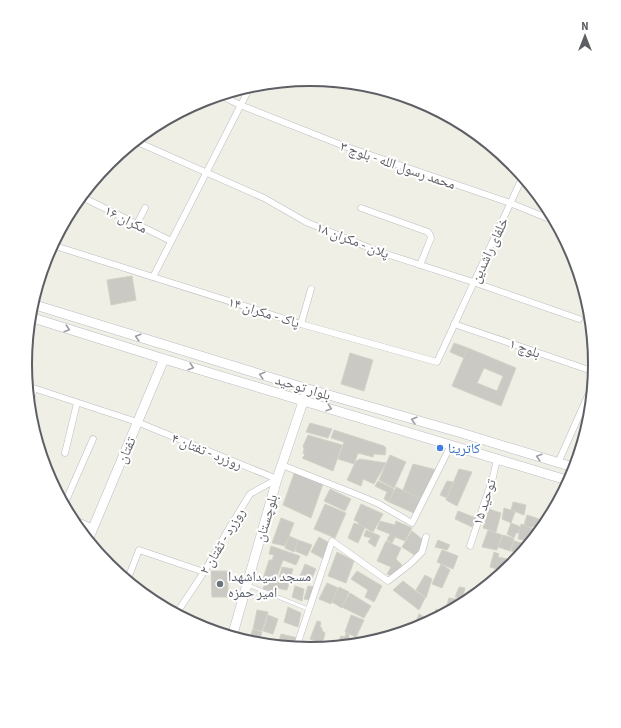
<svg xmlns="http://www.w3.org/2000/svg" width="621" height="728" font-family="'Source Sans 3','Noto Naskh Arabic',sans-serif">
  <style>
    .building { fill: #cac9c3; stroke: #d3d2c5; fill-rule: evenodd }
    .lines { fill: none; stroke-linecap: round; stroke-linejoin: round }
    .lane-casing { stroke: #bbbcc1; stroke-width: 4 }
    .street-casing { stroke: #bbbcc1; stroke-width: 7 }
    .secondary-casing { stroke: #bbbcc3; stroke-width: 10 }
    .lane { stroke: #fff; stroke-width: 3 }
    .street { stroke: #fff; stroke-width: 6 }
    .secondary { stroke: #fff; stroke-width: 9 }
    .oneway { stroke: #9e9fa3 }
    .shop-dot { fill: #3f7fe0; stroke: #fff; stroke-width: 1.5 }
    .worship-dot { fill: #6b7280; stroke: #fff; stroke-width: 1.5 }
    .labels { text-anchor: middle; stroke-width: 4; stroke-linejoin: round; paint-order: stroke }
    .street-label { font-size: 14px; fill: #5e5f65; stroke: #fff }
    .shop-label { font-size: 14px; fill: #366cbe; stroke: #fff; text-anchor: start }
    .worship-label { font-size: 14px; fill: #5b616d; stroke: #fff; text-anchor: start }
    .rim { fill: none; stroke: #5e5f65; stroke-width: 2 }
  </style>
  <rect width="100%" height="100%" fill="#efefe6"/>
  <g class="building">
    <path d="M132,276l4,24 -25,5 -4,-25z"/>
    <path d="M454,343l14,5 -4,10 -14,-6z"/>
    <path d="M468,348l48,20 -15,38 -49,-20zM484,368l19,8 -6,15 -20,-8z"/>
    <path d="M350,353l23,7 -9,31 -23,-7z"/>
    <path d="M310,423l22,6 -4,9 -22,-6z"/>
    <path d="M334,430l50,16 2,2 -1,7 -11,-1 -1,3 -15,-4 -4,11 -16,-5 6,-17 -13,-4z"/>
    <path d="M308,435l34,10 -9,26 -31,-13 3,-3 -2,-2 1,-4 -1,-3z"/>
    <path d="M390,455l16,7 -12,26 -15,-8z"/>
    <path d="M360,459l26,4 -12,21 -11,-5 -2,7 -14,-6 9,-19z"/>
    <path d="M413,464l24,6 -14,30 -20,-10z"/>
    <path d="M459,469l13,3 -15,34 -11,-6z"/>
    <path d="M295,471l28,13 -12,34 -28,-13z"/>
    <path d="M378,481l16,8 -5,13 -5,-3 3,-7 -12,-6z"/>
    <path d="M447,481l6,1 -6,16 -7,-3z"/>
    <path d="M396,487l27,13 -7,14 -27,-12z"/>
    <path d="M330,489l21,10 -6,12 -21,-10z"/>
    <path d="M513,502l13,3 -2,10 -13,-5z"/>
    <path d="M325,504l21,9 -11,25 -21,-9z"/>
    <path d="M361,504l22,10 -10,18 -15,-8 1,-1 -5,-3z"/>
    <path d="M504,508l7,2 4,2 -4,11 -9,-4z"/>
    <path d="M489,509l12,4 -5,19 -13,-4z"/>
    <path d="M458,511l18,7 -4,9 -17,-8z"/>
    <path d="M527,515l12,4 -1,3 2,1 -3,6 -4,-3 -2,2 -7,-3z"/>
    <path d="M281,518l13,5 -9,23 -13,-3z"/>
    <path d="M380,521l15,4 1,-4 16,7 -7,13 -10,-4 -3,6 -5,-3 3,-6 -13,-5z"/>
    <path d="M354,523l11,4 -7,16 -10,-5z"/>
    <path d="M511,523l10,4 -2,6h-3l-2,5 -7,-4z"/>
    <path d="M521,524l12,5 -4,12 -11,-2z"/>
    <path d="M366,530l14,6 -5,11 -7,-5 3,-4 -7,-2z"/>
    <path d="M488,530l14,5 -5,15 -15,-3z"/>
    <path d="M412,531l11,9 -7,16 -14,-9z"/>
    <path d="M503,535l10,3 1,2 -4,11 -12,-4z"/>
    <path d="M289,536l9,4 -4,12 -9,-4z"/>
    <path d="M319,537l12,7 -7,15 -13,-7z"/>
    <path d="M298,540l14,5 -5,11 -12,-5z"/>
    <path d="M438,540l12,5 -3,5 -12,-3z"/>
    <path d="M386,541l15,7 -5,11 6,6 -8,12 -7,-3 4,-7 -14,-6z"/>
    <path d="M514,541l15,4 -7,9 -11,-3z"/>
    <path d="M271,546l29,10 -4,9 -13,-5 -7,19 2,1 -3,12 -12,-3 3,-9 -3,-1 6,-19h3l2,-5 -5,-1z"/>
    <path d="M442,550l16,6 -5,13 -16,-7z"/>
    <path d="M337,552l17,9 -8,22 -18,-7z"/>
    <path d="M494,552l5,2 -1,3 9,2 -4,12 -13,-4z"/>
    <path d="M305,564l11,5 -6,13 -11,-4z"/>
    <path d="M441,564l9,6 -8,18 -10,-4z"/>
    <path d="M282,567l11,2 -6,21 -11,-2z"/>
    <path d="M211,571h17v26h-16z"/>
    <path d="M357,571l25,15 -8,16 -9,-5 3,-7 -17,-11z"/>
    <path d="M425,575l7,4 -6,19 -10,-8z"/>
    <path d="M403,581l22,17 -6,12 -26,-20z"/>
    <path d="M327,583l11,5 -7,16 -12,-5z"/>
    <path d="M295,586l9,3 -2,12 -10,-4z"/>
    <path d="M308,586l7,1 -4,13 -7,-1z"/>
    <path d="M339,587l10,5 -7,16 -10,-6z"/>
    <path d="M459,587l6,1 -3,11 -7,-2z"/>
    <path d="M350,593l21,13 -7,12 -22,-11z"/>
    <path d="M449,598l11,2 -2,7 -4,3 -8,-2z"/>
    <path d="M288,607l13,6 -3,14 -14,-5z"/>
    <path d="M445,608h1l8,2 -11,5z"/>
    <path d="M436,609l7,2 -2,5 -8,5z"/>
    <path d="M257,610l11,2 -6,19 -9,-2z"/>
    <path d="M419,614l8,5 -2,6 -12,5z"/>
    <path d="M268,615l10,4 -5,15 -10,-3z"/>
    <path d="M351,615l13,5 -8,17 -11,-5z"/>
    <path d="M317,621l4,1 -1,5 2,1v3l2,1 1,2 -3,10 -12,-5z"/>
    <path d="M253,629l9,3 -4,12 -10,-2z"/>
    <path d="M346,633l3,1v4l6,2 -2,5 -17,2 5,-11 4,1z"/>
    <path d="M375,633l14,4 -17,5z"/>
    <path d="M281,634l17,4 -3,6 -16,-3z"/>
    <path d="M311,641l15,5v2l-17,1z"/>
    <path d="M280,642l15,2 -1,4 -15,-2z"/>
  </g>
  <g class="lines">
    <defs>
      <path id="lane" d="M248,585l60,24"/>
      <g id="street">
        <path d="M220,95l20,10 104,41 166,57 47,19"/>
        <path d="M135,141l129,57 42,24 71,29 96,31 106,37"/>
        <path d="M80,196l91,45"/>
        <path d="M361,208l67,24 2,3 1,3 -11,27"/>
        <path d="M137,224l8,-16"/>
        <path d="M52,245l249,79 136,38 86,-186"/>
        <path d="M153,277l98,-192"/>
        <path d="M301,324l10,-35"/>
        <path d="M454,324l141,48"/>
        <path d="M27,386l110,36 140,57"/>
        <path d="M29,406l5,-17"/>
        <path d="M65,453l12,-50"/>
        <path d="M558,463l36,-81"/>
        <path d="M282,465l81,32 16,7 33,19 39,-78"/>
        <path d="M64,505l29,-66"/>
        <path d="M71,518l22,10"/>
        <path d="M470,546l23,-69 4,-18"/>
        <path d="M514,564l2,-7 3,1"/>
        <path d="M127,581l12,-31 65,22"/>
        <path d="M176,614l28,-42 24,-42 22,-36 27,-15"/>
        <path d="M296,648l36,-107 56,40 22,-17 12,-12 4,-15"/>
      </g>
      <g id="secondary">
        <path d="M32,304l276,85 150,43 118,36"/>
        <path d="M30,317l134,42 406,122"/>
        <path d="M88,540l76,-181"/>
        <path d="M232,637l45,-158 28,-83"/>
      </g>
    </defs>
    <use href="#lane" class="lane-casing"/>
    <use href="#street" class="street-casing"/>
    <use href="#secondary" class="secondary-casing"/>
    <use href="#lane" class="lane"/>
    <use href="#street" class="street"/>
    <use href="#secondary" class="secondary"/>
  </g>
  <defs><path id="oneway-chevron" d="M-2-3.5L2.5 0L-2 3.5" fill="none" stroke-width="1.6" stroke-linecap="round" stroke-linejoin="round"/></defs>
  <g class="oneway">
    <use href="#oneway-chevron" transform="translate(67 329) rotate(17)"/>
    <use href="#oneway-chevron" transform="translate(138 337) rotate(-163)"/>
    <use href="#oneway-chevron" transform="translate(191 367) rotate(17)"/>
    <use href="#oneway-chevron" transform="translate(262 375) rotate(-163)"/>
    <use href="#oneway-chevron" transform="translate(329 408) rotate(17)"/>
    <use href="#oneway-chevron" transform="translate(414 420) rotate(-164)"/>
    <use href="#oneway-chevron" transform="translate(539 457) rotate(-163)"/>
  </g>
  <circle class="shop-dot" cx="440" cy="448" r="4"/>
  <circle class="worship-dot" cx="220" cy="584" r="4"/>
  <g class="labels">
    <g class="street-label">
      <text transform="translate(398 165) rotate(19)" y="5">محمد رسول الله - بلوچ ۳</text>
      <text transform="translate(126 219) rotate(26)" y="5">مکران ۱۶</text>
      <text transform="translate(353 240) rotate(21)" y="5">پلان - مکران ۱۸</text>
      <text transform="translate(489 250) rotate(-65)" y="5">خلفای راشدین</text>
      <text transform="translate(264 312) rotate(17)" y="5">پاک - مکران ۱۴</text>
      <text transform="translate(525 348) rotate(19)" y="5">بلوچ ۱</text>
      <text transform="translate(303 387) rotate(17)" y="5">بلوار توحید</text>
      <text transform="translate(126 450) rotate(-67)" y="5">تفتان</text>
      <text transform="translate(207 451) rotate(22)" y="5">روزرد - تفتان ۴</text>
      <text transform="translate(484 502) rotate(-72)" y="5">توحید ۱۵</text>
      <text transform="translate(266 518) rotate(-74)" y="5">بلوچستان</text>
      <text transform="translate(222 541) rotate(-59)" y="5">روزرد - تفتان ۲</text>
    </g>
    <g class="shop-label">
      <text x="448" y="453">کاترینا</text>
    </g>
    <g class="worship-label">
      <text x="228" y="581">مسجد سیداشهدا<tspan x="228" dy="16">امیر حمزه</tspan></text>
    </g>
  </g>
  <path d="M0 0H621V728H0ZM32 364a278 278 0 1 1 556 0a278 278 0 1 1-556 0Z" fill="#fff" fill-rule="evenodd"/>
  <path class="rim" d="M32 364a278 278 0 1 1 556 0a278 278 0 1 1-556 0Z"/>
  <g transform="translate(585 36)" stroke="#ffffff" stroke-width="3" paint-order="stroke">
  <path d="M0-3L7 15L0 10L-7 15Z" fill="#5e5f65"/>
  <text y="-6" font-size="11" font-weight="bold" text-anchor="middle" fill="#5e5f65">N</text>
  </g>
</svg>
